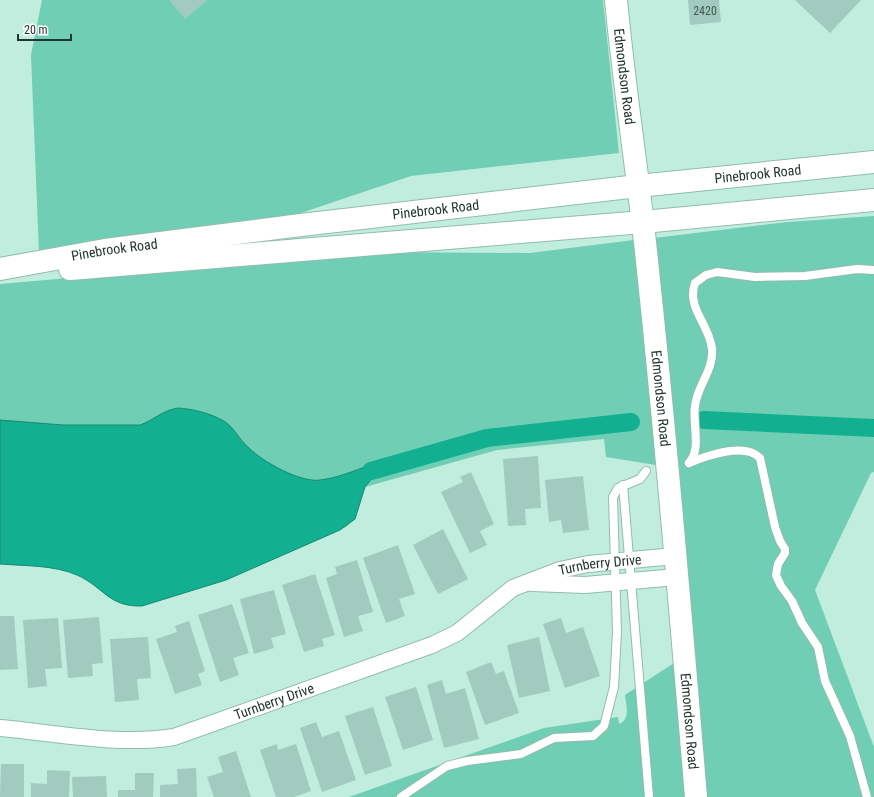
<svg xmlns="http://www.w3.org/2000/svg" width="874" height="797" font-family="'Roboto Condensed',sans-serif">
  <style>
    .green { fill: #6fceb4 }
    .water { fill: #13af91; stroke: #188a74 }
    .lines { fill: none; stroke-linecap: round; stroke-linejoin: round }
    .canal { stroke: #13af91; stroke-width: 18 }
    .building { fill: #a0cbbe }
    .lane-casing { stroke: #91bcae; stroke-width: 10 }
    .street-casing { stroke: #91bcae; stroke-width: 18 }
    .secondary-casing { stroke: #91bcae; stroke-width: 24 }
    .lane { stroke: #fff; stroke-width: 8 }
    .street { stroke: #fff; stroke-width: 16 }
    .secondary { stroke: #fff; stroke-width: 22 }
    .labels { text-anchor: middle; stroke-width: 3; stroke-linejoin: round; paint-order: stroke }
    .number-label { font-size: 12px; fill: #425a53 }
    .street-label { font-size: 14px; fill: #23352f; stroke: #fff }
  </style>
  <rect width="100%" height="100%" fill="#c1eddf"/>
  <g class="green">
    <path d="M42,0h561l16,153 -208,23 -125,42 -247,35 -8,-198z"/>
    <path d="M874,216v256l-3,1 -56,117 59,157v50h-168l-52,-559 134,-16z"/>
    <path d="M634,240l22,225 -50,-8 -2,-18 -107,11 -132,37 -10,32 -9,8 -120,53 -84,26c-34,1 -38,-19 -65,-31 -23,-10 -52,-9 -77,-11v-280l370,-32 160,1z"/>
    <path d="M674,663l12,134h-337l195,-69 74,-11 1,7c12,-5 7,-19 6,-29z"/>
  </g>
  <path class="water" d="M178,408c15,1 31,5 44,12 12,6 17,20 27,28 14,14 52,35 71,32 17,-2 34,-9 50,-15l3,12 -8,10 -10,32 -15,11 -114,50 -84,26c-34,1 -38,-19 -65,-31 -23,-10 -52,-9 -77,-11v-144l63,5h77c14,-5 21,-14 38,-17z"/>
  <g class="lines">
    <g class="canal">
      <path d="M704,420l170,8"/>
      <path d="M371,471l116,-33 144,-16"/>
    </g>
  </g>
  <g class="building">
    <path d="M169,0h39l-23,19z"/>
    <path d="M688,0h31l2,22 -31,3z"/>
    <path d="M795,0h66l-31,33z"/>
    <path d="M538,456l3,52 -16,1 1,16 -18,1 -5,-67z"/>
    <path d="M471,472l23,52 -14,7 7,14 -17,8 -29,-61 22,-10 -3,-5z"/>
    <path d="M583,476l6,54 -26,3 -2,-13 -12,2 -4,-42z"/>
    <path d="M443,529l25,50 -30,15 -25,-49z"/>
    <path d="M398,545l17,49 -16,5 6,17 -19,7 -23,-65z"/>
    <path d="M357,560l16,52 -15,4 5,15 -19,6 -18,-59 11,-4 -2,-7z"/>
    <path d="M315,574l20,61 -13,4 2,7 -20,6 -22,-67z"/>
    <path d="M274,590l12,44 -15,4 3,10 -20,6 -14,-55z"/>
    <path d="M232,604l17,49 -16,5 6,17 -19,7 -22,-67z"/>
    <path d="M0,616h14l4,53 -18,1z"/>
    <path d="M99,617l4,46 -11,1 1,12 -25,2 -5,-58z"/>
    <path d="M58,618l4,50 -17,1 2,17 -19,2 -5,-68z"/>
    <path d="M561,618l5,15 17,-6 17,49 -35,12 -22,-64z"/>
    <path d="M189,621l16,50 -7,3 4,11 -27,9 -19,-55 21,-7 -2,-6z"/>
    <path d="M148,637l3,41 -14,1 2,21 -24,2 -5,-63z"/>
    <path d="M539,637l11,54 -31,7 -12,-53z"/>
    <path d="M491,662l5,12 8,-3 15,42 -34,12 -19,-53z"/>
    <path d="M442,680l4,14 19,-6 14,51 -35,9 -17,-63z"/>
    <path d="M416,687l17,53 -30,10 -18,-53z"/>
    <path d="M373,707l19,59 -27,9 -20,-59z"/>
    <path d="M316,722l6,15 17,-6 17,49 -34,12 -22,-64z"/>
    <path d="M277,744l1,6 18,-6 15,47 -17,6h-18l-16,-47z"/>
    <path d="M236,751l15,46h-37l-7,-20 16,-5 -5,-15z"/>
    <path d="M1,764h23v33h-24z"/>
    <path d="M196,768l1,29h-37v-12l18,-1 -1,-15z"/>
    <path d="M47,770l23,1 -1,26h-38v-14l16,1z"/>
    <path d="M135,773h19l-1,24h-35v-7h17z"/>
    <path d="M106,776l1,21h-34l-1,-20z"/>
  </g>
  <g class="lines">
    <defs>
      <g id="lane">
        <path d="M689,463c17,-7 56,-21 71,-5l15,69 5,14 5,8v4l-7,11 -2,11 5,11 11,15 10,22 16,24 7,34 25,55 17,61"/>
        <path d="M689,463c13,-14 3,-40 6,-57 2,-20 19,-36 17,-57 -2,-24 -26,-41 -17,-66l11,-8 11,-3 38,5 50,-1 52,-7 17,1"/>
        <path d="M623,485l26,312"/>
        <path d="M401,797l46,-31 20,-5 54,-7 33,-16 39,-2 11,-10 10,-39 3,-55 -4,-135 5,-9 22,-9 6,-8"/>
      </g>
      <g id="street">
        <path d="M532,583l53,2 92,-8"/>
        <path id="s1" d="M0,728c56,5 118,18 174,9l258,-92 25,-12 56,-45 47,-18 28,-6 87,-8"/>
      </g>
      <g id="secondary">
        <path id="s2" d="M616,0c7,75 18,149 27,224 21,191 37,382 53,573"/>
        <path id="s3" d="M0,269l105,-19 196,-25 337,-39 236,-24"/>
        <path d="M70,269l573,-47 231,-22"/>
      </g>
    </defs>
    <use href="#lane" class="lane-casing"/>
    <use href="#street" class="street-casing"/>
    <use href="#secondary" class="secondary-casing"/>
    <use href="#lane" class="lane"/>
    <use href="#street" class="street"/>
    <use href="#secondary" class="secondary"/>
  </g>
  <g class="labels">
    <g class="number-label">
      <text x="705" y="15">2420</text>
    </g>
    <g class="street-label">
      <text dy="5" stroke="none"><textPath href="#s2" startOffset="77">Edmondson Road</textPath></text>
      <text dy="5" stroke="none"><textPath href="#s3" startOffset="764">Pinebrook Road</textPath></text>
      <text dy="5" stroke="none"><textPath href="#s3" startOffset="440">Pinebrook Road</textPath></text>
      <text dy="5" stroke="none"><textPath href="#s3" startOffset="116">Pinebrook Road</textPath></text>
      <text dy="5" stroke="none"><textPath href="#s2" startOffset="401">Edmondson Road</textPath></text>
      <text dy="5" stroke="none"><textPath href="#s1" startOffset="639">Turnberry Drive</textPath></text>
      <text dy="5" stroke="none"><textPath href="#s1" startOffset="281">Turnberry Drive</textPath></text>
      <text dy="5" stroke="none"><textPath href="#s2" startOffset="725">Edmondson Road</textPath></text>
    </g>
  </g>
  <path d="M18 34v6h53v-6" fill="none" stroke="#23352f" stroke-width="2"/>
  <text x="24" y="34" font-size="12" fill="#23352f" stroke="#ffffff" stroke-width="3" paint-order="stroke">20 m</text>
</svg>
